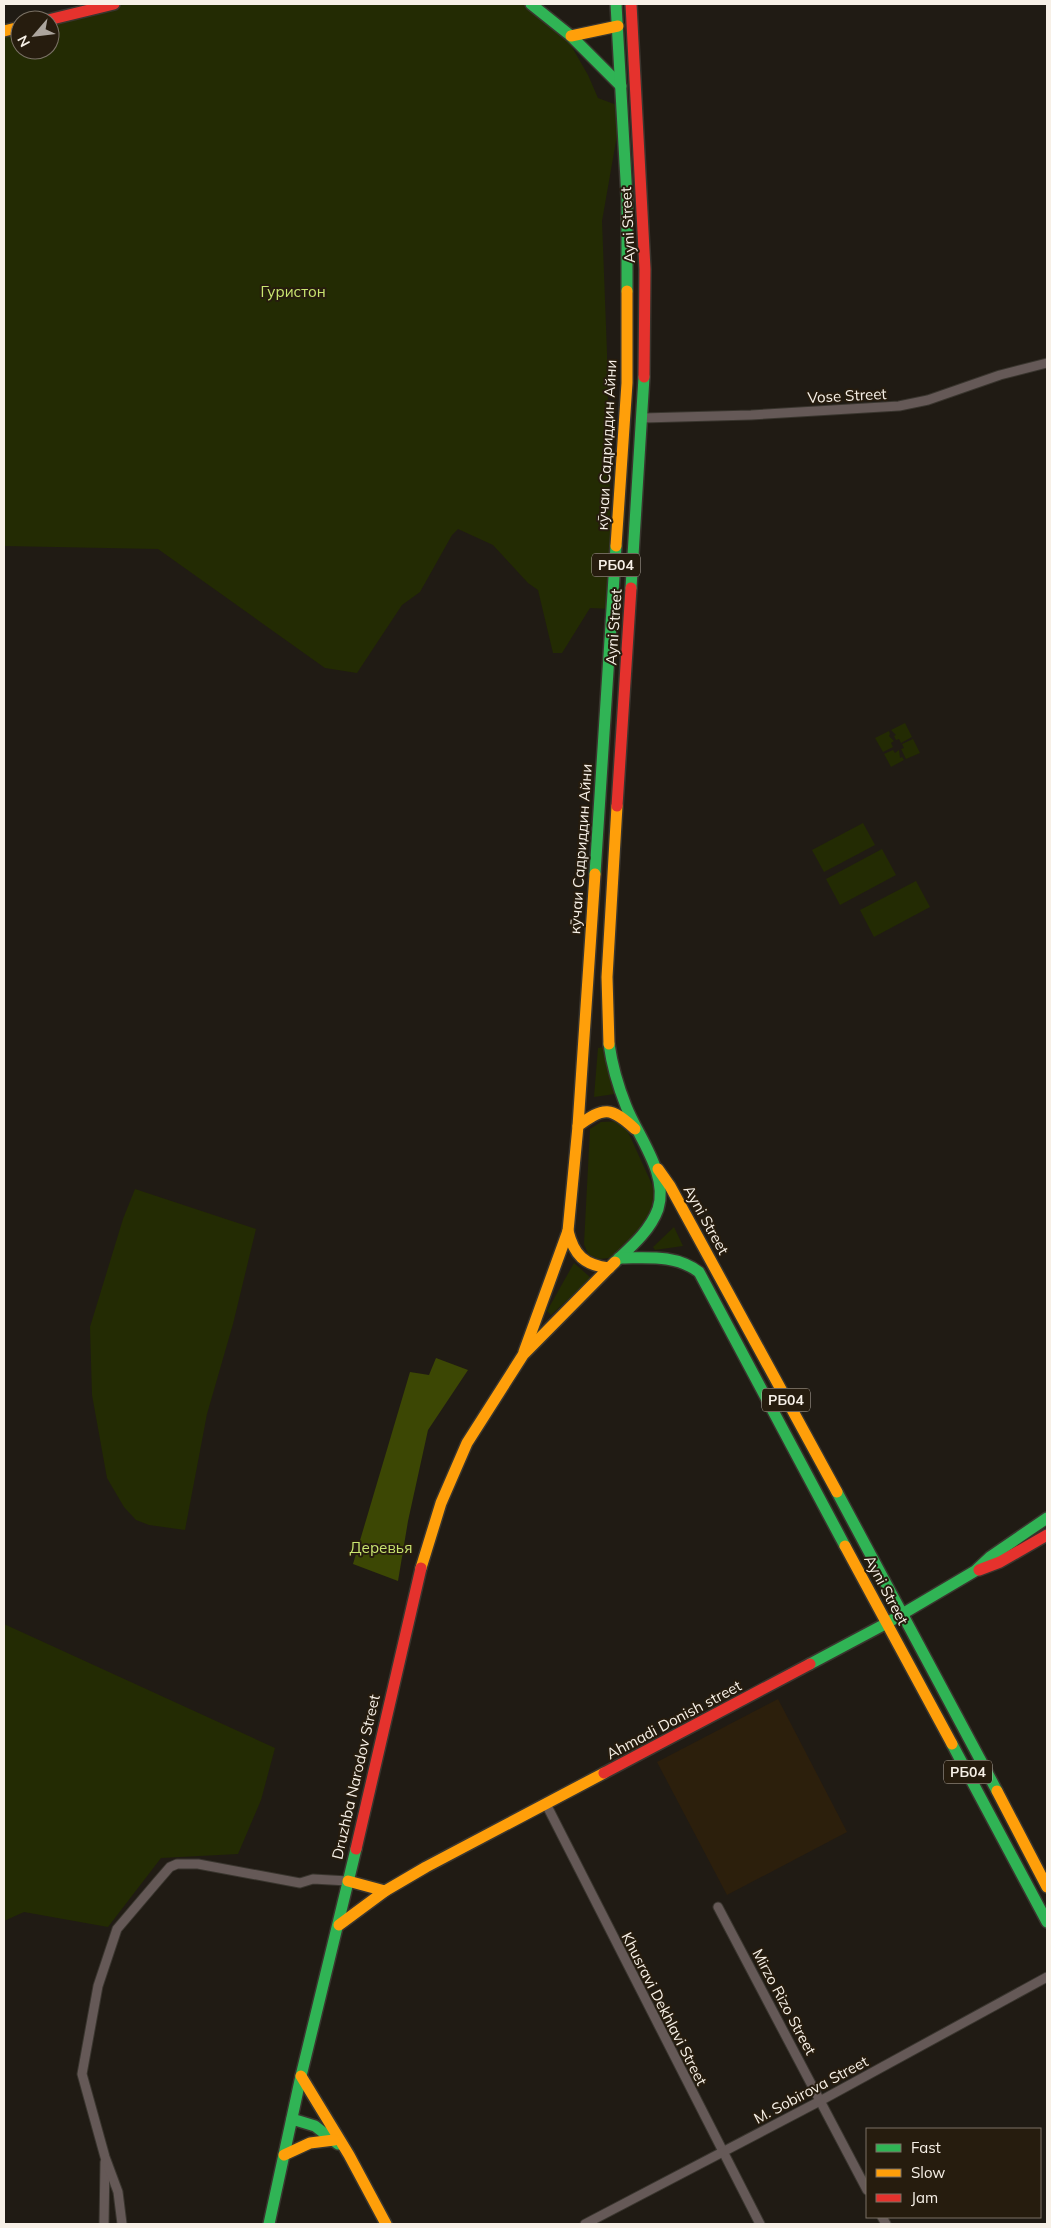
<svg xmlns="http://www.w3.org/2000/svg" width="1051" height="2228" font-family="Mulish,sans-serif">
  <style>
    .built { fill: #2c1f0c }
    .green { fill: #232b03 }
    .forest { fill: #3c4704 }
    .lines { fill: none; stroke-linecap: round; stroke-linejoin: round }
    .street-casing { stroke: #39352e; stroke-width: 11 }
    .fast-casing { stroke: #39352e; stroke-width: 14 }
    .slow-casing { stroke: #39352e; stroke-width: 14 }
    .jam-casing { stroke: #39352e; stroke-width: 14 }
    .street { stroke: #655957; stroke-width: 9 }
    .fast { stroke: #30b455; stroke-width: 11 }
    .slow { stroke: #ff9f0a; stroke-width: 11 }
    .jam { stroke: #e5322d; stroke-width: 11 }
    .labels { text-anchor: middle; stroke-width: 4; stroke-linejoin: round; paint-order: stroke }
    .shield { fill: #261c0e; stroke: #b8b0a6; stroke-width: 1 }
    .shield-label { font-size: 14px; font-weight: bold; fill: #f7f0e7 }
    .street-label { font-size: 15px; fill: #f7f0e7; stroke: #261c0e }
    .park-label { font-size: 15px; fill: #cae670; stroke: #261c0e }
  </style>
  <rect width="100%" height="100%" fill="#201b14"/>
  <path class="built" d="M778,1699l69,133 -120,63 -70,-133z"/>
  <g class="green">
    <path d="M122,4h405l26,10 35,61 10,23 24,9 -20,114 5,132 5,256 -22,-1 -28,45h-9l-15,-63 -10,-7 -35,-38 -35,-16 -6,6 -32,57 -18,13 -45,68 -32,-5 -167,-119 -154,-3v-514l16,-4v22h30v-29z"/>
    <path d="M905,723l7,14 -11,6 -2,-4 -3,1 -2,-4 2,-1 -5,-5z"/>
    <path d="M889,731l1,3 -1,2 5,5 -3,2 2,4 -10,5 -8,-14z"/>
    <path d="M913,739l7,14 -14,6 -5,-10 3,-1 -2,-4z"/>
    <path d="M893,750l2,3 4,-3 1,8 2,-1 2,3 -13,7 -7,-13z"/>
    <path d="M863,823l12,22 -51,27 -12,-22z"/>
    <path d="M882,849l14,26 -56,30 -14,-26z"/>
    <path d="M916,881l14,26 -56,30 -14,-27z"/>
    <path d="M603,1047l12,47 -21,3 4,-49z"/>
    <path d="M623,1121l32,70 -6,27 -22,27 -18,13 -11,1 -10,-5 -4,-10 6,-115 11,-7z"/>
    <path d="M135,1189l121,40 -23,95 -26,90 -22,116 -36,-5 -13,-5 -12,-13 -17,-29 -15,-83 -2,-68 33,-108z"/>
    <path d="M674,1227l9,19 -28,4 -2,-3z"/>
    <path d="M574,1263l17,15 -40,37 -4,-4z"/>
    <path d="M4,1624l271,124 -14,52 -23,54 -77,4 -53,69 -84,-15 -20,9z"/>
  </g>
  <path class="forest" d="M436,1358l32,12 -40,60 -20,91 -10,60 -45,-17 57,-192 19,3z"/>
  <g class="lines">
    <defs>
      <g id="street">
        <path d="M643,418l108,-3 148,-9 29,-6 72,-25 47,-12"/>
        <path d="M546,1804l214,420"/>
        <path d="M718,1907l149,283"/>
        <path d="M882,2217l4,7"/>
        <path d="M104,2224l1,-62"/>
        <path d="M122,2224l-4,-32 -13,-35 -23,-83 16,-88 19,-57 40,-47 13,-15 7,-3h21l102,19 13,-4 35,2"/>
        <path d="M585,2224l235,-123 227,-124"/>
      </g>
      <g id="fast">
        <path d="M531,4l40,32 50,50"/>
        <path d="M616,4l11,194v93"/>
        <path d="M631,588l13,-211"/>
        <path d="M595,874l21,-328"/>
        <path d="M609,1044c3,21 9,42 17,62 12,31 43,68 32,103 -8,22 -27,38 -43,53"/>
        <path d="M619,1258c28,0 56,-4 80,14l146,274"/>
        <path d="M837,1492l160,299"/>
        <path d="M810,1664l77,-41 88,-52 15,-14 57,-39"/>
        <path d="M952,1744l95,178"/>
        <path d="M292,2119l23,7 23,18"/>
        <path d="M269,2224l32,-148 55,-227"/>
      </g>
      <g id="slow">
        <path d="M4,31l16,-4"/>
        <path d="M571,36l47,-10"/>
        <path d="M616,546l11,-163v-92"/>
        <path d="M609,1044l-2,-67 10,-171"/>
        <path d="M578,1126l17,-252"/>
        <path d="M658,1169l12,17 167,306"/>
        <path d="M615,1262l-6,6c-25,-3 -35,-13 -41,-37l10,-105c26,-20 33,-19 57,3"/>
        <path d="M524,1352l44,-121"/>
        <path d="M845,1546l107,198"/>
        <path d="M421,1568l20,-65 26,-60 56,-88 86,-87"/>
        <path d="M997,1791l50,96"/>
        <path d="M348,1881l37,10"/>
        <path d="M339,1925l46,-34 41,-24 178,-94"/>
        <path d="M301,2076l48,79 37,69"/>
        <path d="M284,2155l26,-12 24,-3"/>
      </g>
      <g id="jam">
        <path d="M631,4l14,265 -1,108"/>
        <path d="M48,20l66,-16"/>
        <path d="M617,806l14,-218"/>
        <path d="M979,1570l21,-8 47,-27"/>
        <path d="M604,1773l206,-109"/>
        <path d="M356,1849l65,-281"/>
      </g>
    </defs>
    <use href="#street" class="street-casing"/>
    <use href="#fast" class="fast-casing"/>
    <use href="#slow" class="slow-casing"/>
    <use href="#jam" class="jam-casing"/>
    <use href="#street" class="street"/>
    <use href="#fast" class="fast"/>
    <use href="#slow" class="slow"/>
    <use href="#jam" class="jam"/>
  </g>
  <g class="labels">
    <g class="shield">
      <rect x="592" y="553.5" width="48" height="23" rx="4"/>
      <rect x="762" y="1388.5" width="48" height="23" rx="4"/>
      <rect x="944" y="1760.5" width="48" height="23" rx="4"/>
    </g>
    <g class="shield-label">
      <text x="616" y="570">РБ04</text>
      <text x="786" y="1405">РБ04</text>
      <text x="968" y="1777">РБ04</text>
    </g>
    <g class="street-label">
      <text transform="translate(628 225) rotate(-93)" y="5">Ayni Street</text>
      <text transform="translate(847 396) rotate(-3)" y="5">Vose Street</text>
      <text transform="translate(607 445) rotate(-87)" y="5">кӯчаи Садриддин Айни</text>
      <text transform="translate(614 627) rotate(-86)" y="5">Ayni Street</text>
      <text transform="translate(581 849) rotate(-86)" y="5">кӯчаи Садриддин Айни</text>
      <text transform="translate(706 1220) rotate(61)" y="5">Ayni Street</text>
      <text transform="translate(886 1590) rotate(62)" y="5">Ayni Street</text>
      <text transform="translate(674 1720) rotate(-28)" y="5">Ahmadi Donish street</text>
      <text transform="translate(356 1777) rotate(-77)" y="5">Druzhba Narodov Street</text>
      <text transform="translate(784 2002) rotate(62)" y="5">Mirzo Rizo Street</text>
      <text transform="translate(664 2009) rotate(63)" y="5">Khusravi Dekhlavi Street</text>
      <text transform="translate(811 2090) rotate(-28)" y="5">M. Sobirova Street</text>
    </g>
    <g class="park-label">
      <text x="293" y="297">Гуристон</text>
      <text x="381" y="1553">Деревья</text>
    </g>
  </g>
  <rect width="1051" height="2228" fill="none" stroke="#f7f0e7" stroke-width="10"/>
  <rect x="866" y="2128" width="175" height="90" fill="#261c0e" stroke="#7a7165"/>
  <rect x="876" y="2144" width="25" height="8" fill="#30b455" stroke="#7a7165"/>
  <text x="911" y="2153" font-size="15" fill="#f7f0e7">Fast</text>
  <rect x="876" y="2169" width="25" height="8" fill="#ff9f0a" stroke="#7a7165"/>
  <text x="911" y="2178" font-size="15" fill="#f7f0e7">Slow</text>
  <rect x="876" y="2194" width="25" height="8" fill="#e5322d" stroke="#7a7165"/>
  <text x="911" y="2203" font-size="15" fill="#f7f0e7">Jam</text>
  <g transform="translate(35 35) rotate(242)"><circle r="24" fill="#261c0e" stroke="#7a7165"/>
  <path d="M0-4L9 19L0 12L-9 19Z" fill="#aca59d"/>
  <text y="-8" font-size="14" font-weight="bold" text-anchor="middle" fill="#f7f0e7">N</text>
  </g>
</svg>
